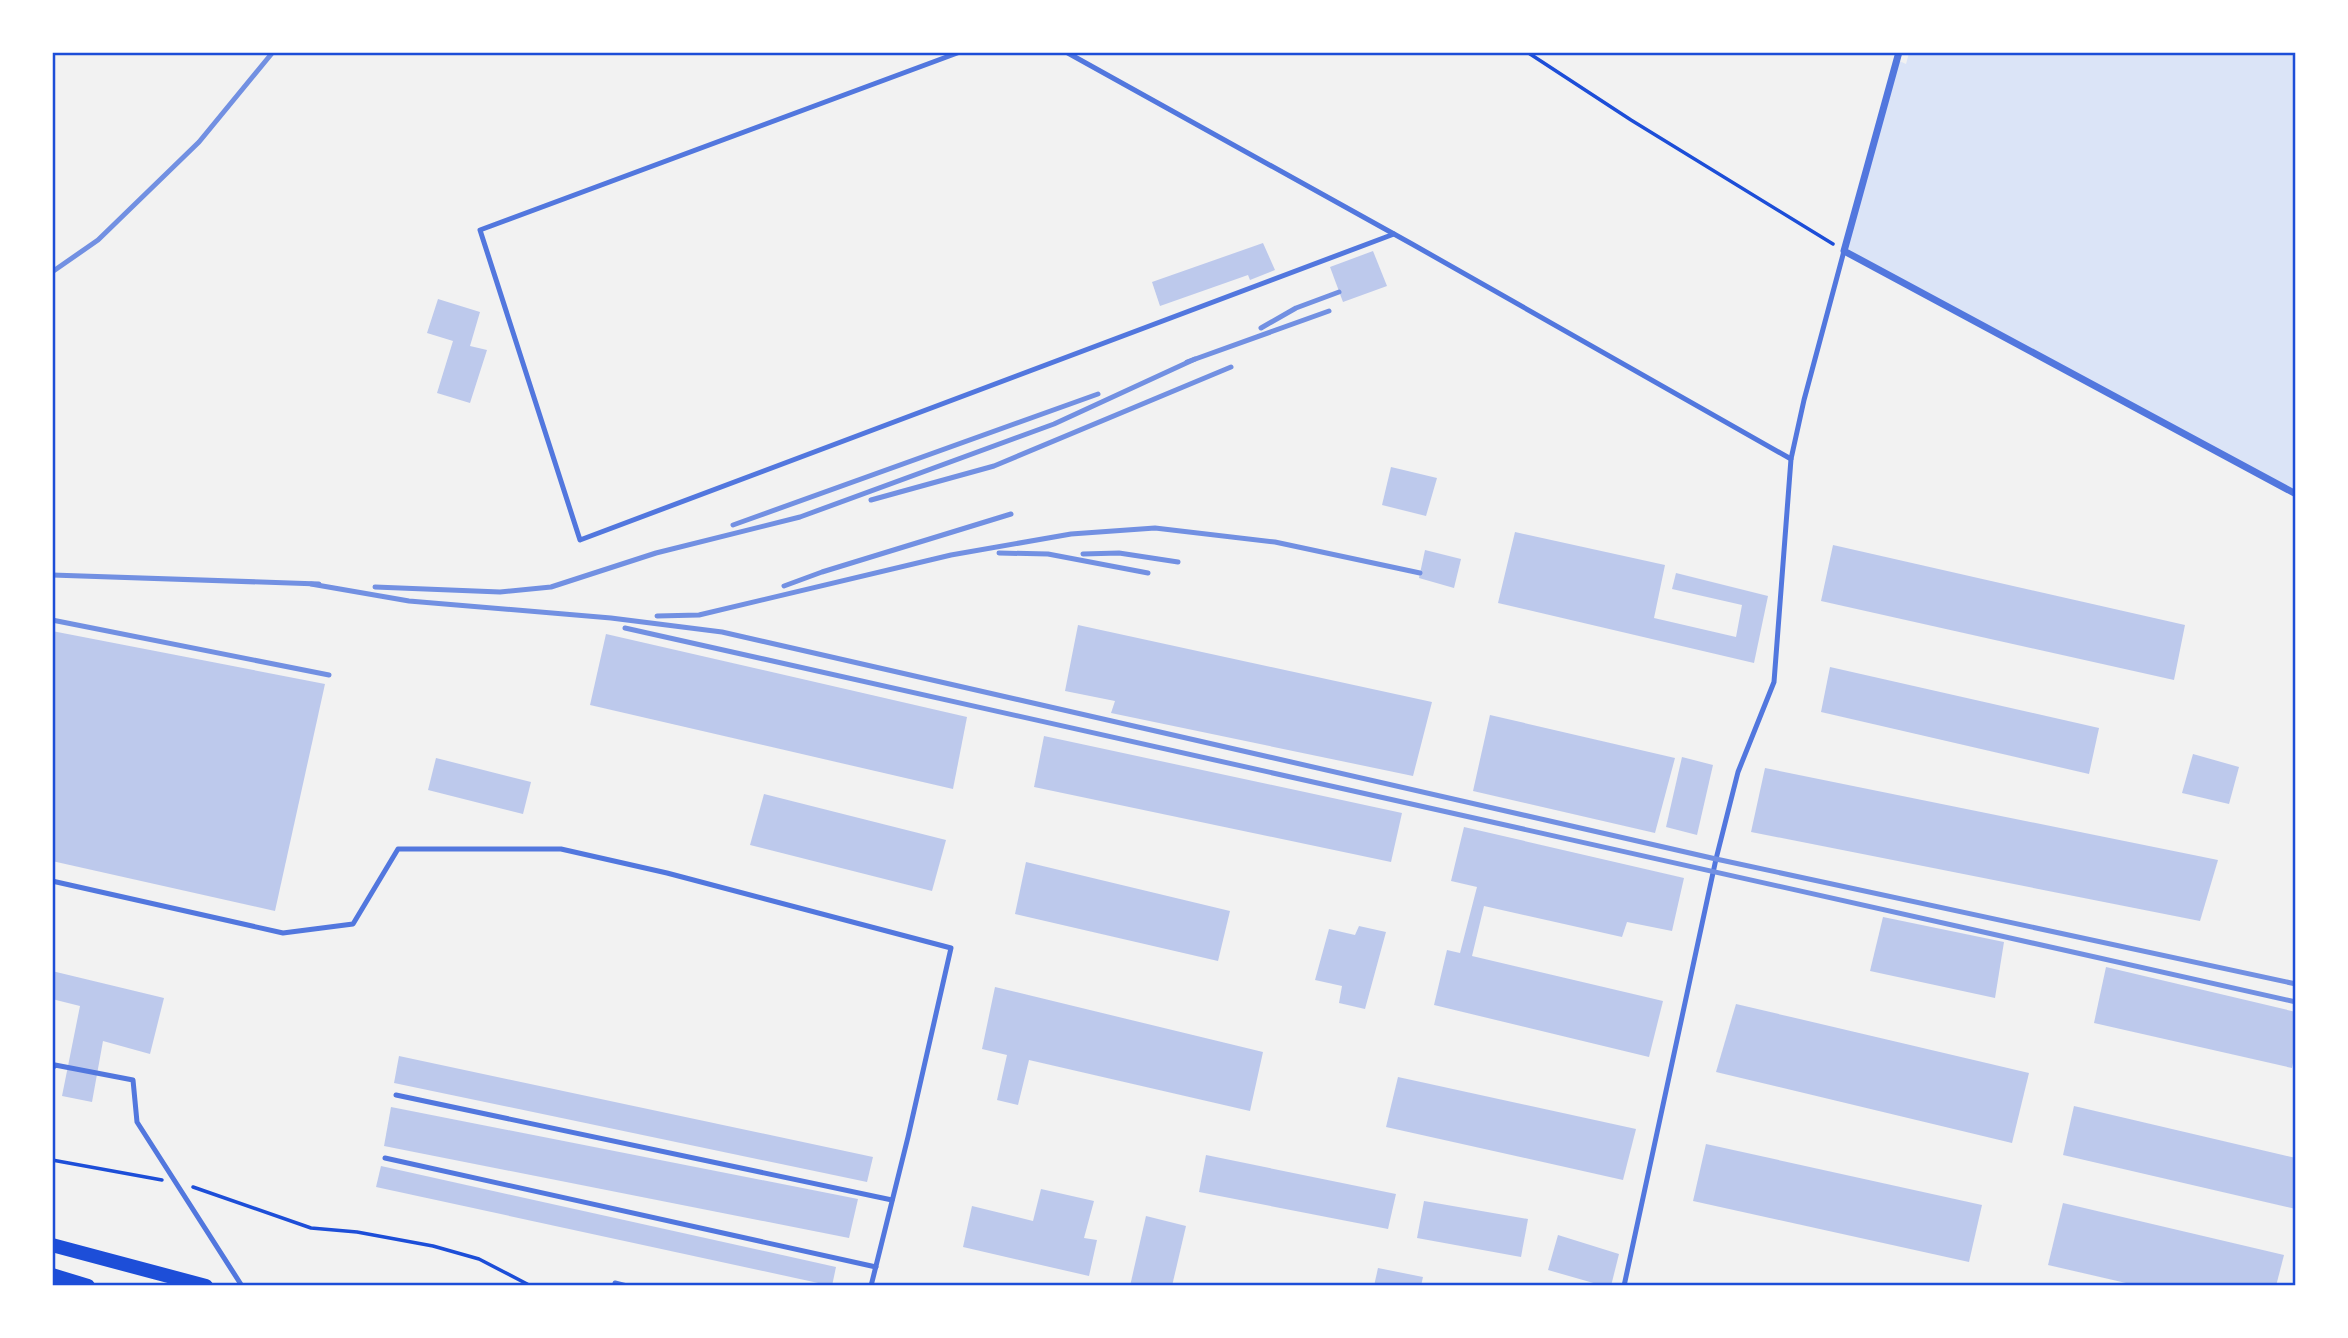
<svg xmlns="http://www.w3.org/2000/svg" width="2348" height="1338" font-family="Helvetica,sans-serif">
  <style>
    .green { fill: #dbe4f7 }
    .building { fill: #bdc9ec }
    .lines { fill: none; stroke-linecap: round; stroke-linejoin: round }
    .path { stroke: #1d4ed8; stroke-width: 3.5 }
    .service { stroke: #5277de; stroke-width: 5 }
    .minor { stroke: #5277de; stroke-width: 7 }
    .secondary { stroke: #1d4ed8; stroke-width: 14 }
    .rail { stroke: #7290e2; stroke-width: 5 }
    .neatline { fill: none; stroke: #1d4ed8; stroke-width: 2.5 }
  </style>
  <rect width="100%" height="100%" fill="#f2f2f2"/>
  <path class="green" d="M1909,53h386v440l-451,-242 53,-191 9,4z"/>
  <g class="building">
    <path d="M1263,243l12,27 -25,10 -2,-5 -88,31 -8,-24z"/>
    <path d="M1373,251l14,35 -44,16 -13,-35z"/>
    <path d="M438,299l42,13 -10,34 17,4 -17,53 -33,-10 16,-52 -26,-8z"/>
    <path d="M1391,467l46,11 -11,38 -44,-11z"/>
    <path d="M1515,532l150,33 -11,53 82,19 6,-32 -70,-16 4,-16 92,23 -14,67 -256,-60z"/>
    <path d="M1833,545l352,80 -11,55 -353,-79z"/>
    <path d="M1425,550l36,9 -7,29 -35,-10z"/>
    <path d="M1078,625l354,77 -19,74 -302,-63 4,-12 -50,-10z"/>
    <path d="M52,631l273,53 -50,227 -223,-50z"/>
    <path d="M606,634l361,83 -14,72 -363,-84z"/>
    <path d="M1830,667l269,61 -10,46 -268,-62z"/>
    <path d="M1490,715l185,43 -20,75 -182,-42z"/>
    <path d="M1044,736l358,77 -11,49 -357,-75z"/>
    <path d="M2193,754l46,13 -10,37 -47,-11z"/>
    <path d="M1682,757l31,8 -16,70 -31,-8z"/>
    <path d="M436,758l95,24 -8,32 -95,-24z"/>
    <path d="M1765,768l453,92 -18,61 -449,-89z"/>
    <path d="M764,794l182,46 -14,51 -182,-46z"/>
    <path d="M1464,827l220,51 -12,53 -45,-9 -5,15 -138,-31 -12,50 191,45 -14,56 -215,-52 13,-55 13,3 17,-66 -26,-6z"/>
    <path d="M1026,862l204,49 -12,50 -203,-47z"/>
    <path d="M1883,917l121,25 -9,56 -125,-27z"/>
    <path d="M1359,926l27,6 -21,77 -26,-6 3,-17 -27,-6 14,-51 26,6z"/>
    <path d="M2106,967l190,45v37l-4,19 -198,-45z"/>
    <path d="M52,971l112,27 -14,56 -47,-13 -11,61 -30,-6 18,-90 -28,-7 3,-14 -3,-1z"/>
    <path d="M995,987l268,65 -13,59 -221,-51 -11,45 -21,-5 10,-45 -25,-6z"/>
    <path d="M1736,1004l293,69 -17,70 -296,-71z"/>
    <path d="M399,1056l474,101 -6,25 -473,-99z"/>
    <path d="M1398,1077l238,52 -13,51 -237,-53z"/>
    <path d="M2074,1106l222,52v51l-233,-54z"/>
    <path d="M391,1107l467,92 -9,39 -465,-92z"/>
    <path d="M1706,1144l276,61 -13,57 -276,-61z"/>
    <path d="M1206,1155l190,39 -8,35 -189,-37z"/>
    <path d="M381,1166l455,101 -4,19 -456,-99z"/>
    <path d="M1041,1189l53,12 -10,37 13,2 -8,36 -126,-29 9,-41 61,15z"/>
    <path d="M1424,1201l104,18 -7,38 -104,-19z"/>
    <path d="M2063,1203l221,52 -8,31h-137l-91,-21z"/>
    <path d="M1146,1216l40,10 -14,60h-42z"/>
    <path d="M1558,1235l61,19 -8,32h-7l-56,-16z"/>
    <path d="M1378,1268l45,9 -2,9h-47z"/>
  </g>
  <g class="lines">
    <g class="path">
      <path d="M1527,52l104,68 202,124"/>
      <path d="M52,1160l110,20"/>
      <path d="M193,1187l118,41 46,4 76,14 46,13 52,27"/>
    </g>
    <g class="service">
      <path d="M960,52l-480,178 100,310 814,-306"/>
      <path d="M1066,52l346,192 379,215 -17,223 -36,90 -22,87 -92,427"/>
      <path d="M1791,459l13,-59 40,-149"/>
      <path d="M52,881l231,52 70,-9 45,-75h163l106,24 284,75 -43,189 -37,149"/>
      <path d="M52,1069l3,-4 78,15 4,42 105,164"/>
      <path d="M396,1095l496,105"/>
      <path d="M385,1158l491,109"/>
      <path d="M615,1283l12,3"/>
    </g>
    <path class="minor" d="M1899,52l-55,199 452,243"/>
    <g class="secondary">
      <path d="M52,1245l154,41"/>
      <path d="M52,1275l36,11"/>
    </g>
    <g class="rail">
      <path d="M52,272l46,-32 101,-98 74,-90"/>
      <path d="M1261,328l35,-20 43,-16"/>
      <path d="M1187,362l142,-51"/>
      <path d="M871,500l123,-34 237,-99"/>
      <path d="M733,525l365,-131"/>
      <path d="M999,553l49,1 100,19"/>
      <path d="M1083,554l36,-1 59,9"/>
      <path d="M52,575l267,9"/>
      <path d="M311,584l98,17 202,17 111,14 994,227 580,125"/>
      <path d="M784,586l38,-14 189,-58"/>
      <path d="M375,587l125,5 51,-5 105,-34 144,-36 254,-93 141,-65"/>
      <path d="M657,616l42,-1 252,-60 120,-21 84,-6 120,14 145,31"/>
      <path d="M52,620l277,55"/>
      <path d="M625,628l1671,374"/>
    </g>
  </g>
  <rect width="2348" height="1338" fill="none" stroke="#ffffff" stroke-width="108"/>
  <rect x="54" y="54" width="2240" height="1230" class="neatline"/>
</svg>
